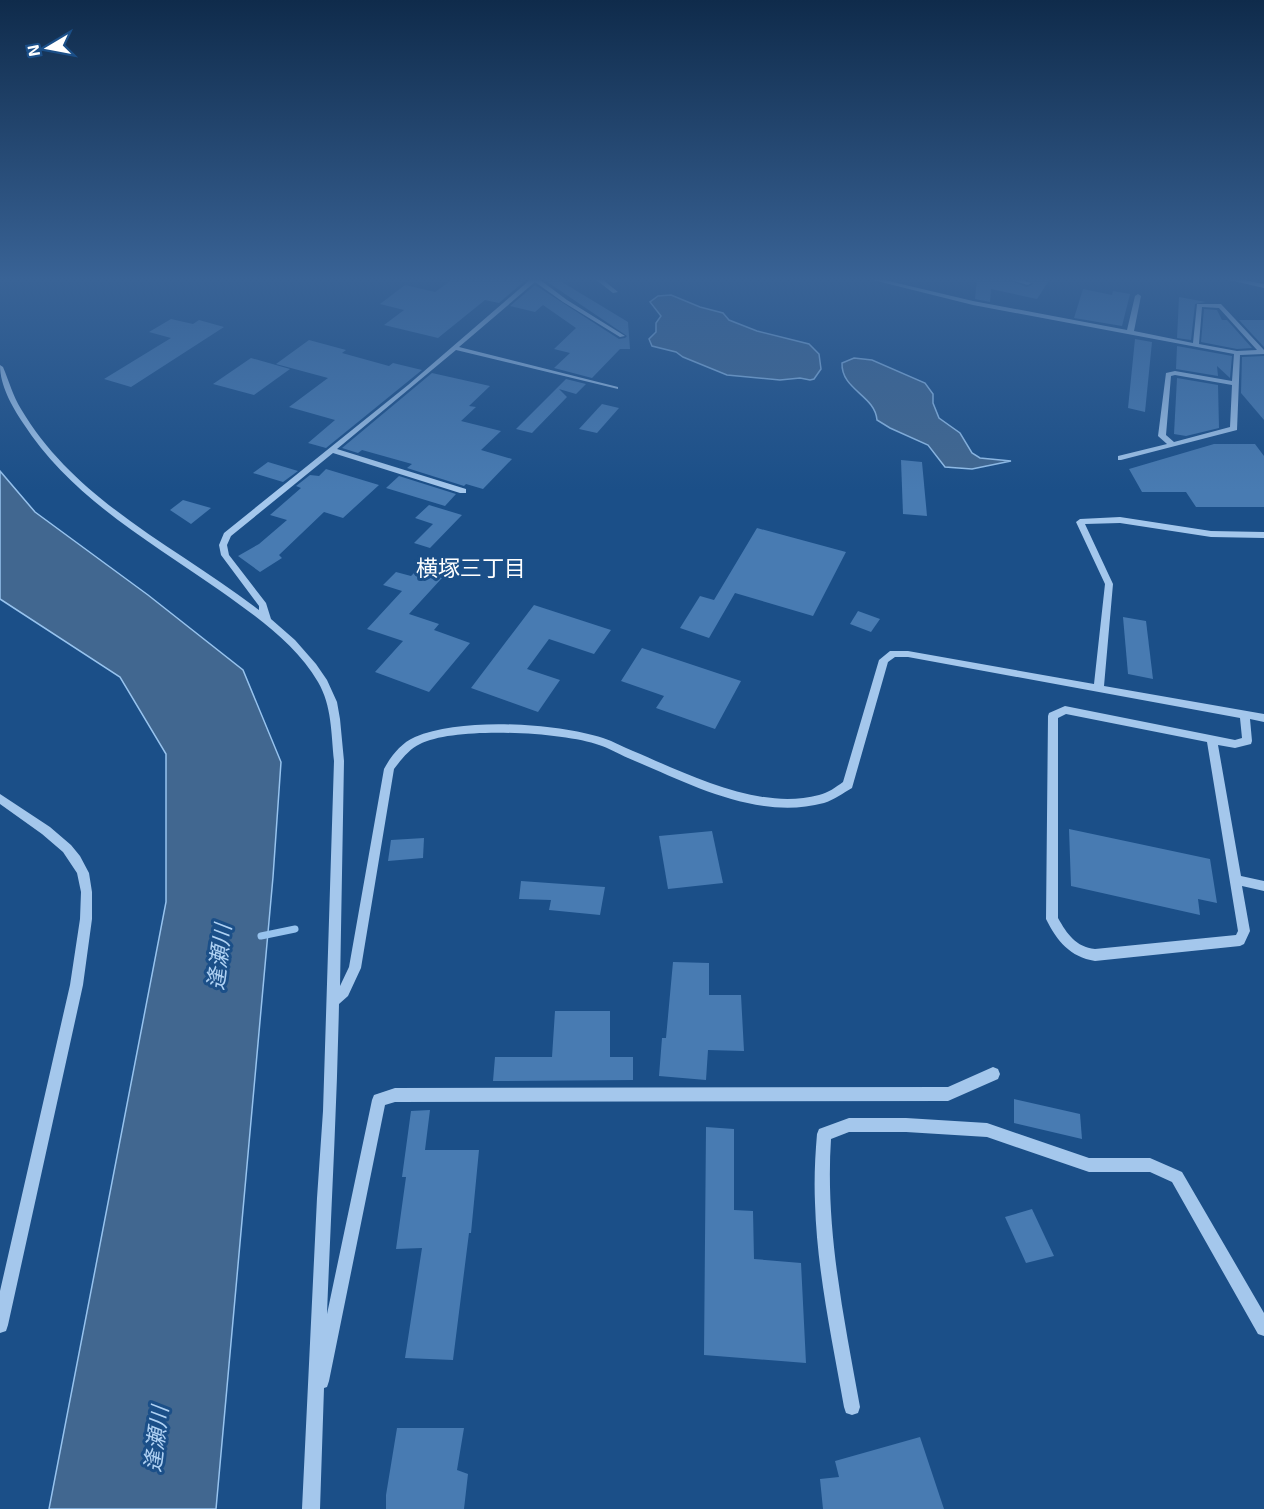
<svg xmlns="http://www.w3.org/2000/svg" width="1264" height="1509" font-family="'Exo 2','Noto Sans JP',sans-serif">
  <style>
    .water { fill: #416790; stroke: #97c3ee; stroke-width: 1.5 }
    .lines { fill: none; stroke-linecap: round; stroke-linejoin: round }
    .stream { stroke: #97c3ee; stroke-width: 7 }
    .building { fill: #487bb2 }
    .minor { fill: #a4c7ec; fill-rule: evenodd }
    .labels { text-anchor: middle; stroke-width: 6; stroke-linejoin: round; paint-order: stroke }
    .neighbourhood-label { font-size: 22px; fill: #fff; stroke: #1b4f88 }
    .water-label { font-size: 22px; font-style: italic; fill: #afd1f3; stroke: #1b4f88 }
  </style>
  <rect width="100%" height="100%" fill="#1b4f88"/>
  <g class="water">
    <path d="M671,295l29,12 23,6 6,7 28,11 52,13 10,10 2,15 -7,10 -4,1 -10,-2 -20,2 -53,-5 -44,-18 -7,-5 -24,-6 -3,-7 7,-7v-9l5,-7 -11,-14 8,-6z"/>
    <path d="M854,358l18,2 53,23 8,11v9l6,15 21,15 12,20 8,5 31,3 -39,8 -27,-2 -17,-22 -38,-17 -13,-8c-2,-25 -36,-30 -35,-57z"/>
    <path d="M0,471l35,41 113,83 95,75 38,92 -8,115 -57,632h-167l117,-607v-148l-46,-77 -120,-78z"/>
  </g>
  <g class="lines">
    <path class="stream" d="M261,936l34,-7"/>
  </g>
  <g class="building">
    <path d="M453,279h74l-28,24 -14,-3 -47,38 -54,-13 20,-15 -24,-6 25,-19 30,7z"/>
    <path d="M543,279h14l71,43 2,27h-10l-28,29 -38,-10 16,-15 -16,-4 22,-21 -33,-23 -8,7 -25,-6 25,-21 84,54 6,-1 2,-2z"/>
    <path d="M977,279h29l21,8 6,-3 -6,-5h23l-13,20 -46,-10 -1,13 -15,-3z"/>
    <path d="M1083,289l29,6 1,-4 17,3 -8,32 -48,-8z"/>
    <path d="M1179,297l27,5 -11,2 -4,36 -14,-2z"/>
    <path d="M1204,309l13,1 5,10h5l25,28 -15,1 -36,-7z"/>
    <path d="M171,319l22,5 6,-4 25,7 -93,60 -27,-8 67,-41 -22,-6z"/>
    <path d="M1239,320h25v27z"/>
    <path d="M1135,339l17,3 -7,70 -17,-4z"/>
    <path d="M309,340l37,10 -4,3 47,13 4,-3 29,7 -96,78 -18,-5 27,-23 -46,-13 39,-29 -52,-14z"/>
    <path d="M1177,346l55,10 -2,22 -13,-12 1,10 -42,-7z"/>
    <path d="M1264,356v64l-23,-27 1,-36z"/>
    <path d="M251,358l39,11 -36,26 -41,-11z"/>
    <path d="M432,373l58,13 -21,20 7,1 -15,14 40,10 -20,19 31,9 -29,30 -17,-5 -2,2 -57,-18 5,-4 -50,-14 -4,3 -16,-5z"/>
    <path d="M1177,378l41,7 1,43 -33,8 -12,-2z"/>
    <path d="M566,379l20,5 -10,10 -17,-5 8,8 -35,36 -16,-4z"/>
    <path d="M602,404l17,4 -22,25 -18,-4z"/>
    <path d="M1214,444h41l9,12v51h-68l-10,-15h-44l-13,-23z"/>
    <path d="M901,460l21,2 5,54 -24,-2z"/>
    <path d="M268,462l30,9 -15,11 -30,-9z"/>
    <path d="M326,469l53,16 -36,33 -19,-6 -45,43 3,3 -22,14 -22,-16 21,-12 28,-24 -17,-5 31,-27 -5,-2 14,-11 9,1z"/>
    <path d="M399,476l57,18 -11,12 -59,-18z"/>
    <path d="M183,500l28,8 -20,16 -21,-14z"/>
    <path d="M429,505l33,10 -32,33 -16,-5 19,-19 -18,-6z"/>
    <path d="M757,528l89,24 -33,64 -78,-23 -26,45 -29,-10 20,-32 14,4z"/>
    <path d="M417,570l25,8 -33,36 30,10 -5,6 36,13 -41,49 -54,-20 28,-31 -36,-12 35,-38 -19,-6 13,-13 15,4z"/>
    <path d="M534,605l77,25 -17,24 -45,-15 -22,30 33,11 -22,32 -67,-24z"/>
    <path d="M858,611l22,8 -9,13 -21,-8z"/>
    <path d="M1123,617l23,4 7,58 -25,-5z"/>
    <path d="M642,648l99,33 -26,48 -59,-21 8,-12 -43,-15z"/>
    <path d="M1069,829l141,30 7,44 -19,-4 2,16 -129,-29z"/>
    <path d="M712,831l11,52 -55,6 -9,-53z"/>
    <path d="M424,838l-1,20 -35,3 3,-21z"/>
    <path d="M521,881l84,6 -5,28 -51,-5 2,-10 -32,-1z"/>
    <path d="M673,962l36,1v32h32l3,56 -36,-1 -2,30 -47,-4 3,-38h4z"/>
    <path d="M555,1011h55v46h23v23l-140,1 2,-24h57z"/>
    <path d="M1014,1099l66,15 2,25 -68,-16z"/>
    <path d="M430,1110l-5,40h54l-8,83h-2l-16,127 -48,-2 17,-110 -26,1 10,-72h-4l9,-66z"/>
    <path d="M706,1127l28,2v81l19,1 1,48 47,4 5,100 -102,-8z"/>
    <path d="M1032,1209l22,47 -28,7 -21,-46z"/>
    <path d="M397,1428h67l-7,42 11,4 -4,35h-78v-14z"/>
    <path d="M920,1437l24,72h-121l-3,-30 19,-2 -4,-16z"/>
  </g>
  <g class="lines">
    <g class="minor">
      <path d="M531,279h8l28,21 58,36 -5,1 -57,-35 -28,-20 -76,65 159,40v2l-162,-39 -119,99 129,40v4h-6l-127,-40 -102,83 -4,9 2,10 37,48 5,16 24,21 21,24 11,16 10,22 3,17 4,42 -4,225 9,-19 35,-198c7,-13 17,-26 31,-32 47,-20 140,-14 188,1 10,3 20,9 30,13 55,23 125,60 186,44 9,-2 17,-8 24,-13l36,-122 11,-9h18l186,33 11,-100 -29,-62 4,-3 40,-2 91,14 53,1v6l-53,-1 -91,-14 -35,1 28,60 -9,102 160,28v8l-14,-3 2,22 -1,3 -16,4 -17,-3 23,131 23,5v10l-22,-5 8,45 -6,13 -4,2 -145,15c-25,-4 -38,-20 -49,-42l2,-203 1,-3 16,-7 170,34 7,-2 -2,-20 -332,-61h-13l-7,5 -36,126c-9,5 -18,12 -28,15 -67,18 -136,-20 -196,-45 -9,-4 -19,-10 -29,-13 -37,-13 -144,-19 -179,-1 -11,5 -19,16 -26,25l-33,199 -13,28 -9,8c-2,103 -8,206 -12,310l45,-214 2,-5 21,-7 553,-1 45,-20 5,2 2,5 -2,5 -50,22 -553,1 -10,3 -56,276 -2,6 -3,1 -4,121h-18l15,-311 6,-87 11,-350c-3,-28 -2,-55 -16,-79 -22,-38 -61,-65 -96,-90 -71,-50 -151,-94 -199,-169 -11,-17 -23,-37 -23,-58l3,2c6,14 10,29 18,42 55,93 156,138 238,201v-4l-38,-51 -2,-10 5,-12 184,-148zM1066,714l141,28 31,189 -2,4 -141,14c-19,-2 -28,-15 -37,-31v-200z"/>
      <path d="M595,279h7l16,13 -5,1z"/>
      <path d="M869,279h11l93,22 154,29 8,-34 3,-2 3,2 -7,35 59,12 4,-39h24l43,46v4l-24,1 -3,75 -116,30h-3v-4l49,-12 -9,-8 8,-63 9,-2 57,10 2,-27 -261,-49zM1202,307l17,1 38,42 -20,1 -38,-7zM1175,375l57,10 -2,42 -56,15 -8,-7 5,-59z"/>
      <path d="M1008,279h11l12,4 -3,2z"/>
      <path d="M1225,279h13l26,5v4z"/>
      <path d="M0,794l50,33 21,18 9,11 9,17 3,19v27l-9,66 -75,340 -2,6 -6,2v-42l70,-306 10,-66 1,-27 -4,-19 -14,-21 -21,-18 -42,-30z"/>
      <path d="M849,1118h57l81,5 102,35h61l32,14 82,141v23l-6,-2 -86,-152 -22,-10h-61l-102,-35 -81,-5h-57l-18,7c-6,91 13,179 29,268l-2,6 -6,2 -6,-2 -2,-6c-12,-68 -27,-136 -29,-204 -1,-23 0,-46 2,-69l2,-5z"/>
    </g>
  </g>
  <linearGradient id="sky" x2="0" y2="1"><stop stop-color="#0f2b4b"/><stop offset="0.57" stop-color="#396396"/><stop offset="1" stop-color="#396396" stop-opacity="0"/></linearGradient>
  <rect width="1264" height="490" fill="url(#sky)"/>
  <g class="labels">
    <g class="neighbourhood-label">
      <text x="471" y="576">横塚三丁目</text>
    </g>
    <g class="water-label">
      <text transform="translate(219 957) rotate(-83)" y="8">逢瀬川</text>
      <text transform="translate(156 1439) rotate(-83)" y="8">逢瀬川</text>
    </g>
  </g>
  <g transform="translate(48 48) rotate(260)" stroke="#1b4f88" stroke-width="4.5" paint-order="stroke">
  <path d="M0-4.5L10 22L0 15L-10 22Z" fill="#ffffff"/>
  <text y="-9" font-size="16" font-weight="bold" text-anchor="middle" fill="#ffffff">N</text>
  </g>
</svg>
